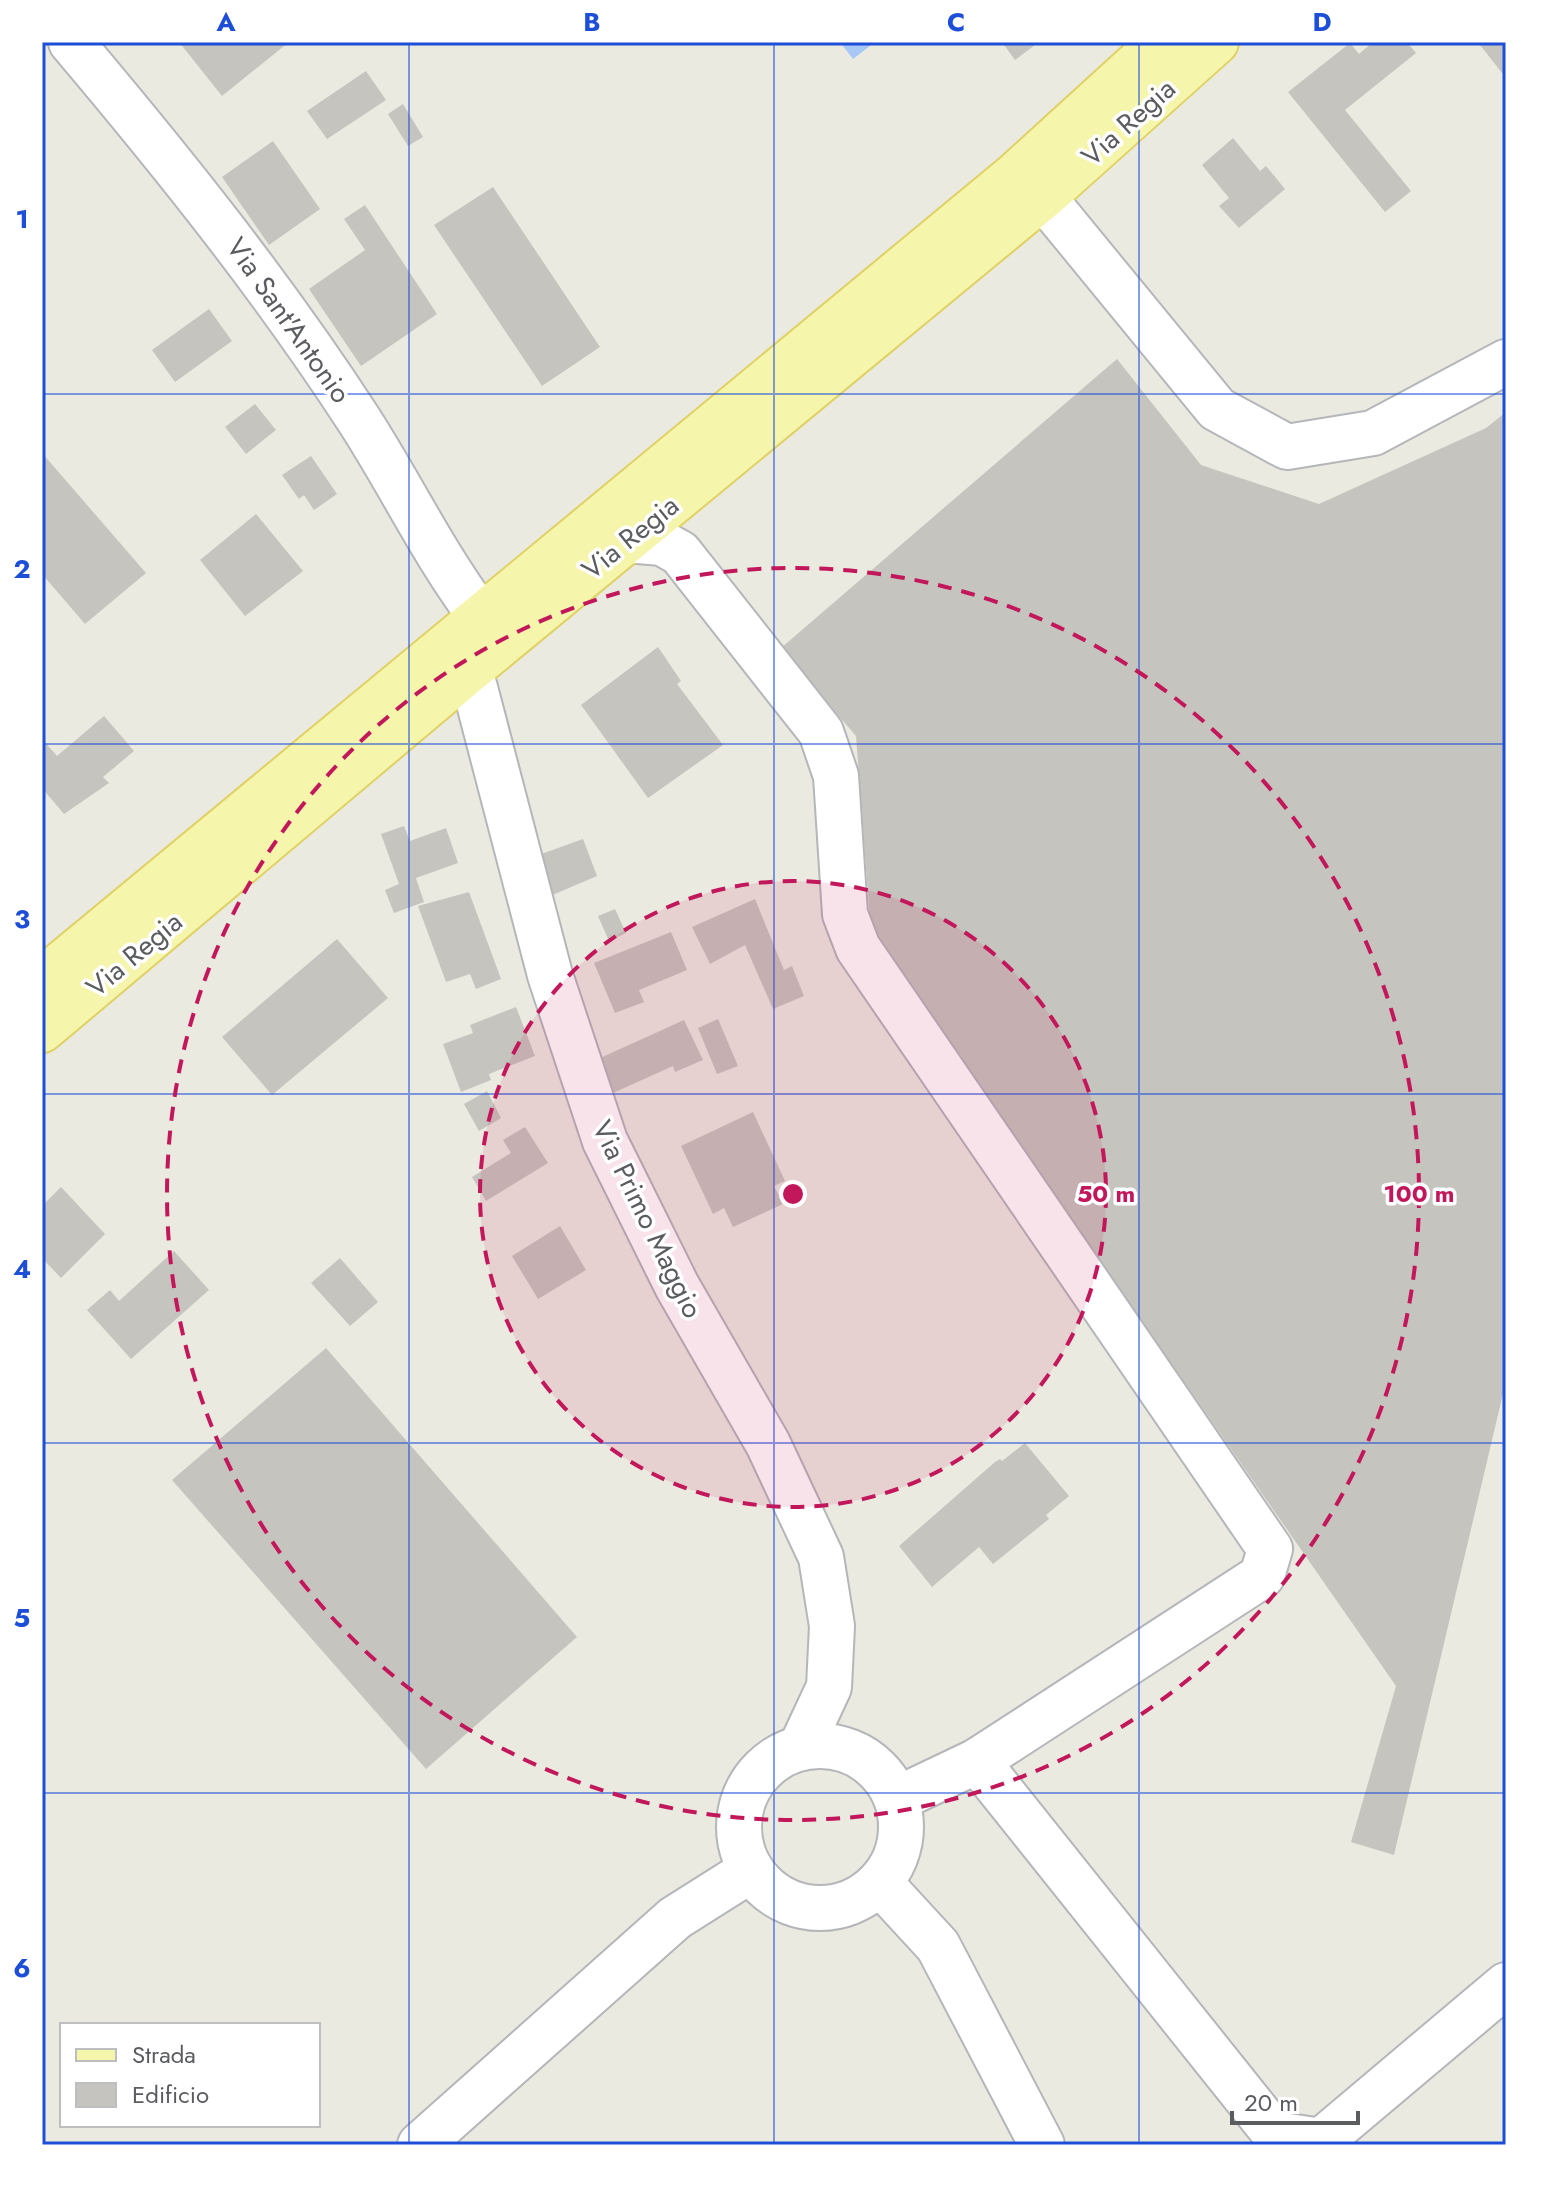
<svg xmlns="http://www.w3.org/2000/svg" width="1548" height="2187" font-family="Jost,sans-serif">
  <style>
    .water { fill: #a7c7f4 }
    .building { fill: #c6c4be }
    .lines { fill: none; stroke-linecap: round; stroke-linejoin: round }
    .minor-casing { stroke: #b4b6ba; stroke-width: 48 }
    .major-casing { stroke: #e0d165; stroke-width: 48 }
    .minor { stroke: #fff; stroke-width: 44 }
    .major { stroke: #f5f5ac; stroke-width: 44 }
    .grid { fill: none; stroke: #1d4ed8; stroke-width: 2; stroke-opacity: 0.55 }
    .ring { fill: none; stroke: #c2185b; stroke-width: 4; stroke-dasharray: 14 10 }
    .labels { text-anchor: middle; stroke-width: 7; stroke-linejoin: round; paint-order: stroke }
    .street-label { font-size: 28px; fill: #5a5c60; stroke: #fff }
    .centre { fill: #c2185b; stroke: #fff; stroke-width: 4 }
    .ring-label { font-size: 24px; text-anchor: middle; font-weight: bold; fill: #c2185b; stroke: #fff; stroke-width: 7; stroke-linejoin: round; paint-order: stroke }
    .neatline { fill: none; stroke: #1d4ed8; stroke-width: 3 }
    .grid-label { font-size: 26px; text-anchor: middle; font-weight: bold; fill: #1d4ed8 }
  </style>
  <rect width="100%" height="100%" fill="#ebeae1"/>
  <path class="water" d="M840,42h35l-22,17z"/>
  <g class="building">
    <path d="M179,42h110l-67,54z"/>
    <path d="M1002,42h37l-24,18z"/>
    <path d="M1373,42h34l9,11 -71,57 66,81 -26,21 -97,-120 62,-49 9,11z"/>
    <path d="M1485,42h21v36l-26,-33z"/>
    <path d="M366,71l20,29 -59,39 -20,-28z"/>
    <path d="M403,104l20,33 -15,9 -20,-32z"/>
    <path d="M1233,138l27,33 6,-5 19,23 -46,39 -20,-22 10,-8 -27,-33z"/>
    <path d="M273,141l47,68 -51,36 -47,-68z"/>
    <path d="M493,187l107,160 -58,39 -108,-161z"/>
    <path d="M365,205l72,109 -76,52 -52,-77 56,-39 -21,-31z"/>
    <path d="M209,309l23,32 -57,41 -23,-32z"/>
    <path d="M1117,359l84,106 118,39 167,-76 20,-16v969l-112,474 -43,-13 45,-156 -525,-754 -15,-196 -75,-88z"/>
    <path d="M255,404l21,26 -30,24 -21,-27z"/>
    <path d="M42,453l104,120 -61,51 -43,-50z"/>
    <path d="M311,456l26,38 -23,16 -10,-15 -5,4 -17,-24z"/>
    <path d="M256,514l47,57 -58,45 -45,-56z"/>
    <path d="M658,647l23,34 -4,3 46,61 -75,53 -67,-93z"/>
    <path d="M104,716l30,35 -31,26 6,6 -45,31 -22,-26v-49l15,17z"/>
    <path d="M404,826l6,15 36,-13 12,35 -42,15 8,24 -30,11 -9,-23 14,-6 -18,-50z"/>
    <path d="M583,839l14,37 -47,20 -17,-39z"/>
    <path d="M469,892l32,87 -25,10 -6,-15 -24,8 -28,-76z"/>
    <path d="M755,899l29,71 8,-4 12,30 -31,13 -28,-64 -35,19 -18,-37z"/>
    <path d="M615,909l11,24 -17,8 -11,-25z"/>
    <path d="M671,932l16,38 -48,20 5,12 -29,11 -21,-50z"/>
    <path d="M337,939l51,59 -116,97 -50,-58z"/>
    <path d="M516,1007l19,49 -46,18 2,6 -30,12 -18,-48 30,-11 -3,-8z"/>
    <path d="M718,1019l20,47 -21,8 -19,-46z"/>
    <path d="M684,1020l19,40 -28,12 -2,-6 -60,27 -15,-34z"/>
    <path d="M487,1091l14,27 -22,13 -15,-27z"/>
    <path d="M753,1112l32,69 -11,5 9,18 -50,23 -9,-19 -11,6 -32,-68z"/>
    <path d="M525,1127l23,36 -62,38 -14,-24 39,-24 -8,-13z"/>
    <path d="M61,1187l44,47 -44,44 -19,-20v-52z"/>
    <path d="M560,1226l26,44 -48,29 -26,-43z"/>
    <path d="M174,1251l35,39 -78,69 -44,-49 23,-20 9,11z"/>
    <path d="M340,1258l38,44 -28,24 -39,-43z"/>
    <path d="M326,1348l251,289 -151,132 -254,-289z"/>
    <path d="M1025,1443l44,53 -23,19 3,4 -56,45 -14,-17 -47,40 -33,-41 96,-84 5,-3 2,2z"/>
  </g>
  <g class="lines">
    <defs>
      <g id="minor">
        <path d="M71,42c103,122 201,244 288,378 42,65 75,135 122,197"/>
        <path d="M1043,197l174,212 70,38 86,-14 133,-71"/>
        <path d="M626,540l36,3 18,10 141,179 15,44 9,138 13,34 412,601 -8,27 -285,185 -80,38"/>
        <path d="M466,673l9,15 75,287 55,166 72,145 91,158 53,113 11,69 -3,61 -28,60"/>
        <circle cx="820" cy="1827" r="81"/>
        <path d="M977,1761l298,373 46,7 185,-156"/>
        <path d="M880,1883l58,63 104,199"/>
        <path d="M420,2145l255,-227 76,-48"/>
      </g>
      <g id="major">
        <path d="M42,980l972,-804 147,-134"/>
        <path d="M42,1030l424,-357 577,-476 173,-155"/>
      </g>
    </defs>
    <use href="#minor" class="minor-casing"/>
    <use href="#major" class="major-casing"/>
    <use href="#minor" class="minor"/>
    <use href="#major" class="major"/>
  </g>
  <path class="grid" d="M409,42v2103M774,42v2103M1139,42v2103M42,394h1464M42,744h1464M42,1094h1464M42,1443h1464M42,1793h1464"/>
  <circle cx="793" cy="1194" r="313" fill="#c2185b" fill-opacity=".12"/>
  <g class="ring">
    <circle cx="793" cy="1194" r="313"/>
    <circle cx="793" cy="1194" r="626"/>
  </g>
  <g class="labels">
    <g class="street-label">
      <text transform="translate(1128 122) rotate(-42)" y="10">Via Regia</text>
      <text transform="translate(289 320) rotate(55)" y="10">Via Sant'Antonio</text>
      <text transform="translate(630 537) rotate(-39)" y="10">Via Regia</text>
      <text transform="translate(134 954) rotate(-40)" y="10">Via Regia</text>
      <text transform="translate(648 1219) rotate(64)" y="10">Via Primo Maggio</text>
    </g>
  </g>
  <circle cx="793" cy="1194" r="12" class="centre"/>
  <g class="ring-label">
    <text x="1106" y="1202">50 m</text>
    <text x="1419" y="1202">100 m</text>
  </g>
  <rect width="1548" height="2187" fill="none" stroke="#ffffff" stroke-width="88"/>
  <rect x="60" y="2023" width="260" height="104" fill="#ffffff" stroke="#bdbebf" stroke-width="2"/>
  <rect x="76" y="2049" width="40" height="12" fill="#f5f5ac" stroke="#bdbebf" stroke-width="2"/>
  <text x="132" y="2063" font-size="24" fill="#5a5c60">Strada</text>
  <rect x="76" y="2083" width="40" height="24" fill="#c6c4be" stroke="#bdbebf" stroke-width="2"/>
  <text x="132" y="2103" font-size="24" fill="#5a5c60">Edificio</text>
  <path d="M1232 2111v12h126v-12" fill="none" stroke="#5a5c60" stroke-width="4"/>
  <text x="1244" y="2111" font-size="24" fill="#5a5c60" stroke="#ffffff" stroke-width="6" paint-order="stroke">20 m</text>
  <rect x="44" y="44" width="1460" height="2099" class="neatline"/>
  <g class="grid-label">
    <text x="226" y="31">A</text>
    <text x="592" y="31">B</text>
    <text x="956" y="31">C</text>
    <text x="1322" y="31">D</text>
    <text x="22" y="228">1</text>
    <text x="22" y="578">2</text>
    <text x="22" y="928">3</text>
    <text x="22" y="1278">4</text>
    <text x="22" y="1627">5</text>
    <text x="22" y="1977">6</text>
  </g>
</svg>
